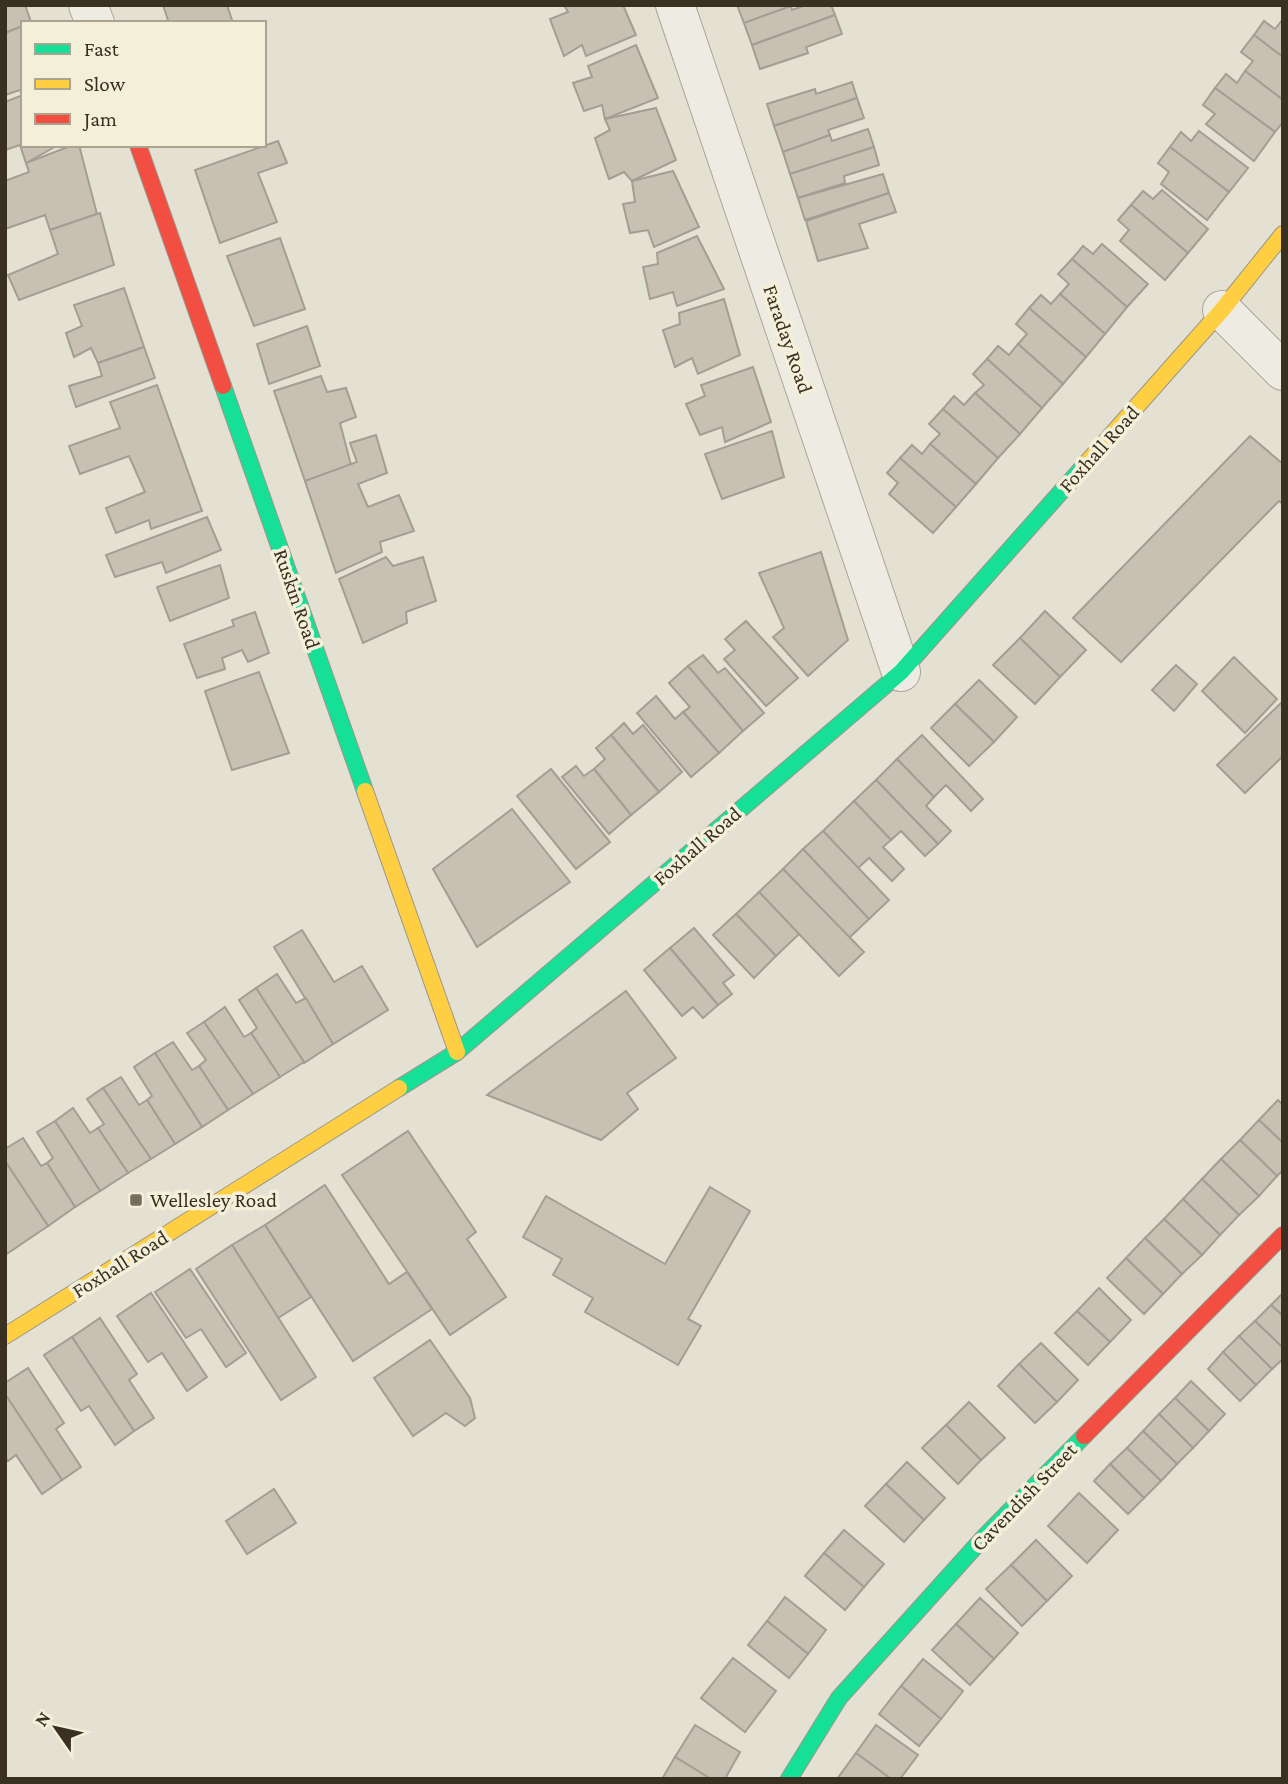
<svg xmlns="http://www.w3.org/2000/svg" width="1288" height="1784" font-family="'Crimson Pro',serif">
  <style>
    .building { fill: #c8c1b3; stroke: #a49d91; stroke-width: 2 }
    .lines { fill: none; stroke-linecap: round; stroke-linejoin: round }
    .street-casing { stroke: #aaa69a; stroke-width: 40 }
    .fast-casing { stroke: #9a968a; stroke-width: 18 }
    .slow-casing { stroke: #9a968a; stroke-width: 18 }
    .jam-casing { stroke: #9a968a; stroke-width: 18 }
    .street { stroke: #edebe2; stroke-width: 38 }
    .fast { stroke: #16e098; stroke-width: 16 }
    .slow { stroke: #ffcf43; stroke-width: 16 }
    .jam { stroke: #f24e42; stroke-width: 16 }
    .poi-dot { fill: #756e60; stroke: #f4efd9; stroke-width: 2.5 }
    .labels { text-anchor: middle; stroke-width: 7; stroke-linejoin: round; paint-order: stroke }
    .street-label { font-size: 21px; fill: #393022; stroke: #f4efd9 }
    .poi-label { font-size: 21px; fill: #393022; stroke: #f4efd9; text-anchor: start }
  </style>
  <rect width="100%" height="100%" fill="#e4e1d2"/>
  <g class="building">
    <path d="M5,5h20l6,17 -8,1v3l-18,7z"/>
    <path d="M163,5h64l6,18h-64z"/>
    <path d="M564,5h59l13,30 -50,21 -4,-11 -18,11 -14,-37 18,-7z"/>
    <path d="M737,5h54v1l-47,17z"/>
    <path d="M806,5h25l4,10 -83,30 -8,-22 47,-17 1,4z"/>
    <path d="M835,15l7,19 -36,13 2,6 -48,16 -8,-24z"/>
    <path d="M1283,19v38l-29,-22 10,-14 11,8z"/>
    <path d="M23,26v63l-18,6v-62z"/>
    <path d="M1254,35l29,22v43l-38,-29 8,-10 -12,-9z"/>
    <path d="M636,45l22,53 -53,21 -3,-14 -18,6 -11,-28 19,-6 -4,-11z"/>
    <path d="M1245,71l38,29v22l-8,10 -60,-44 11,-14 11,9z"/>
    <path d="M852,82l5,16 -83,28 -7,-22 48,-15 1,5z"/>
    <path d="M1215,88l60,44 -21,29 -48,-37 9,-10 -12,-9z"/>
    <path d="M23,95v50h35l-32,18 -6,-18 -15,5v-48z"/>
    <path d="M857,98l7,20 -36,12 2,5 -47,17 -9,-26z"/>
    <path d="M656,108l20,52 -44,21 -8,-9 -15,7 -14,-41 15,-8 -5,-11z"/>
    <path d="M868,129l6,18 -84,27 -7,-22 47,-17 2,6z"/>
    <path d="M1199,131l49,37 -19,24 -59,-45 11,-15 10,9z"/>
    <path d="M278,141l9,22 -29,10 19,49 -57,21 -25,-73z"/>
    <path d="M73,145h6l18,69 -47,16 -5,-15 -40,14v-48l24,-9 -3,-9z"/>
    <path d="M874,147l5,18 -35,11 1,7 -47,15 -8,-24z"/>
    <path d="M1170,147l59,45 -22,28 -46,-36 8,-12 -11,-9z"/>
    <path d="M673,171l26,56 -45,20 -6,-17 -18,3 -7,-29 12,-2 -3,-21z"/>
    <path d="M883,174l6,19 -84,27 -7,-22z"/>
    <path d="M1162,190l46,39 -20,24 -57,-48 12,-14 10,8z"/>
    <path d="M889,193l7,19 -37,12 9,24 -50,13 -12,-40z"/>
    <path d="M1131,205l57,48 -23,27 -45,-39 9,-11 -11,-10z"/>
    <path d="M100,213l14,52 -95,35 -11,-25 50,-21 -8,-24z"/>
    <path d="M697,236l27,53 -47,17 -4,-14 -23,7 -7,-32 15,-3 -1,-11z"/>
    <path d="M280,238l25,71 -51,17 -27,-70z"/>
    <path d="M1102,244l46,40 -21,23 -55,-48 11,-13 10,8z"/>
    <path d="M1072,259l55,48 -22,27 -45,-40 9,-10 -11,-10z"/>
    <path d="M124,288l20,59 -46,16 -7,-15 -17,9 -8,-24 16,-7 -8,-21z"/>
    <path d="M1060,294l45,40 -19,23 -57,-49 12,-13 10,9z"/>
    <path d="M724,299l16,56 -42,19 -6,-16 -17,9 -12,-37 17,-6 -1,-11z"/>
    <path d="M1029,308l57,49 -23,27 -45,-40 9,-10 -11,-10z"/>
    <path d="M307,326l13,40 -51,18 -12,-40z"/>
    <path d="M1018,344l45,40 -21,24 -55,-49 11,-13 11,9z"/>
    <path d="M144,347l11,31 -79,29 -7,-21 33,-10 -4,-13z"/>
    <path d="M987,359l55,49 -22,26 -45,-41 9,-8 -11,-11z"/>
    <path d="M753,367l18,55 -46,20 -3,-15 -22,8 -14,-31 19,-8 -4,-11z"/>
    <path d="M321,376l6,16 19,-4 10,29 -16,6 11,42 -46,16 -31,-90z"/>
    <path d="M157,385l45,126 -51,18 -2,-9 -33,13 -10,-25 39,-16 -16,-36 -49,18 -11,-28 51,-18 -10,-26z"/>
    <path d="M975,393l45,41 -22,24 -55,-49 11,-13 10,9z"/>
    <path d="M943,409l55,49 -22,26 -46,-40 10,-10 -11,-10z"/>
    <path d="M772,431l12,46 -62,22 -17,-45z"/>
    <path d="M376,435l11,38 -29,11 10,23 31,-12 15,36 -34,11 2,10 -46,21 -31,-92 52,-19 -7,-19z"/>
    <path d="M1250,436l33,28v40l-4,-3 -158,161 -48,-44z"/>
    <path d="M930,444l46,40 -20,23 -56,-49 12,-13 10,9z"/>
    <path d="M900,458l56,49 -23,26 -44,-39 9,-11 -11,-10z"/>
    <path d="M207,517l14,33 -55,23 -4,-11 -47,15 -9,-22z"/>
    <path d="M821,552l27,88 -40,36 -35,-39 11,-9 -25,-55z"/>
    <path d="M386,557l7,9 30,-9 13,44 -30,11 1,11 -44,20 -24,-64z"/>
    <path d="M220,565l9,33 -59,23 -13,-34z"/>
    <path d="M1045,611l41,39 -26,27 -40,-39z"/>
    <path d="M255,612l14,41 -21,9 -6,-12 -20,8 3,11 -28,9 -13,-34 50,-18 -2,-6z"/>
    <path d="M746,621l52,57 -32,28 -42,-47 11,-9 -10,-11z"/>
    <path d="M1020,638l40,39 -25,27 -42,-39z"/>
    <path d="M703,655l15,18 7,-5 39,45 -21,18 -55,-65z"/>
    <path d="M1234,657l43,42 -32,34 -43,-42z"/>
    <path d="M1176,665l21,19 -23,27 -22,-21z"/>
    <path d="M688,666l55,65 -24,22 -36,-41 7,-5 -21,-24z"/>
    <path d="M259,672l30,81 -57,17 -27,-79z"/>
    <path d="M979,680l38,37 -23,25 -39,-38z"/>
    <path d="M656,696l19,23 8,-7 36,41 -28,24 -54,-64z"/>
    <path d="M1283,701v55l-38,37 -28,-28z"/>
    <path d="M955,704l39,38 -25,24 -38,-38z"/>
    <path d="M624,723l9,11 10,-9 39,47 -23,20 -48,-57z"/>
    <path d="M611,735l48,57 -28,23 -37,-46 11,-10 -9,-11z"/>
    <path d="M922,735l61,64 -12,12 -25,-26 -12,12 -37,-38z"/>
    <path d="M897,759l37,38 -8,9 25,25 -13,13 -62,-64z"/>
    <path d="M576,766l8,10 10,-7 37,46 -22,19 -47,-57z"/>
    <path d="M551,769l59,73 -34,27 -59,-73z"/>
    <path d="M876,780l62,64 -13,12 -24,-25 -10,9 -37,-39z"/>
    <path d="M854,801l37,39 -8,7 21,22 -12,12 -23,-23 -11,10 -35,-37z"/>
    <path d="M512,809l58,73 -93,65 -44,-78z"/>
    <path d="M823,831l66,69 -20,19 -66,-70z"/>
    <path d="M803,849l66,70 -20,19 -66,-69z"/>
    <path d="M783,869l81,83 -25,24 -80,-84z"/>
    <path d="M759,892l40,42 -23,22 -40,-42z"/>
    <path d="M736,914l40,42 -22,22 -41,-43z"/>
    <path d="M694,928l40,47 -11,8 9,11 -14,11 -48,-57z"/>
    <path d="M302,930l32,52 28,-16 26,44 -55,34 -59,-97z"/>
    <path d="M670,948l48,57 -15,13 -10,-11 -11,9 -38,-46z"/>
    <path d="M277,974l19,29 10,-5 27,46 -29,19 -48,-75z"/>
    <path d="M256,988l48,74 -24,15 -29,-44 6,-5 -18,-28z"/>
    <path d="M626,991l50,67 -49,35 11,16 -37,31 -114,-45z"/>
    <path d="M225,1007l19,30 7,-4 29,44 -27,17 -49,-72z"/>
    <path d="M204,1022l49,72 -25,16 -29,-44 7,-6 -19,-27z"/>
    <path d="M173,1042l19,28 7,-4 29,44 -26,17 -47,-74z"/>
    <path d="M155,1053l47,74 -27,17 -28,-44 5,-4 -18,-29z"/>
    <path d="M121,1077l18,28 8,-5 28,44 -24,15 -48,-71z"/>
    <path d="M103,1088l48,71 -23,14 -30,-45 6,-4 -17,-25z"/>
    <path d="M1278,1100l5,5v38l-24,-23z"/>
    <path d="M73,1108l17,25 8,-5 30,45 -28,18 -45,-70z"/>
    <path d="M1259,1120l24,23v27l-6,6 -37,-36z"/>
    <path d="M55,1121l45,70 -25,16 -28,-44 6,-5 -16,-26z"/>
    <path d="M408,1131l68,101 -9,7 39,58 -56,38 -108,-160z"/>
    <path d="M23,1138l18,28 6,-3 28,44 -27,19 -43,-65v-12z"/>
    <path d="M1240,1140l37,36 -18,20 -38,-37z"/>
    <path d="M1221,1159l38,37 -20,19 -37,-36z"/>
    <path d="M5,1161l43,65 -43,29z"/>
    <path d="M1202,1179l37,36 -19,20 -37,-36z"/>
    <path d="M325,1185l64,99 18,-12 25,37 -79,52 -88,-136z"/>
    <path d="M710,1187l40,24 -62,108 13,7 -23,39 -93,-53 8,-14 -40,-23 9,-16 -39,-22 23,-41 119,68z"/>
    <path d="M1183,1199l37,36 -18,20 -38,-36z"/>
    <path d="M1164,1219l38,36 -20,19 -37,-36z"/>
    <path d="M265,1225l46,72 -33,21 -46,-73z"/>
    <path d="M1145,1238l37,36 -19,20 -37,-36z"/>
    <path d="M232,1245l84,132 -35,23 -85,-131z"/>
    <path d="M1126,1258l37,36 -19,20 -37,-36z"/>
    <path d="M190,1269l56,84 -20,14 -25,-38 -15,9 -31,-46z"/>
    <path d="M1099,1288l32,32 -21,22 -33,-31z"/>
    <path d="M151,1293l56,84 -20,14 -25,-38 -14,9 -31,-46z"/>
    <path d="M1283,1293v23l-12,-11z"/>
    <path d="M1271,1305l12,11v32l-28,-27z"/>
    <path d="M1077,1311l33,31 -22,23 -33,-32z"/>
    <path d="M100,1318l37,56 -8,6 25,38 -20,13 -62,-94z"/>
    <path d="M1255,1321l28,27v11l-11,10 -33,-33z"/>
    <path d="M1239,1336l33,33 -16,16 -33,-33z"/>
    <path d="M72,1337l62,94 -19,14 -26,-39 -8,5 -37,-56z"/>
    <path d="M430,1340l40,58 5,20 -10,8 -19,-13 -33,23 -39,-58z"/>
    <path d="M1041,1343l37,37 -21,22 -38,-38z"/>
    <path d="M1223,1352l33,33 -16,16 -32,-32z"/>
    <path d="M1019,1364l38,38 -22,21 -37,-37z"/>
    <path d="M28,1368l36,55 -8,6 25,38 -19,13 -57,-86v-11z"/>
    <path d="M1191,1381l34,33 -16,17 -34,-33z"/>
    <path d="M5,1394l57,86 -20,14 -26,-39 -8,6 -3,-4z"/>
    <path d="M1175,1398l34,33 -16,17 -34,-34z"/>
    <path d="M969,1402l36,36 -24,22 -35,-35z"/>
    <path d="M1159,1414l34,34 -16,16 -34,-33z"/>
    <path d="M946,1425l35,35 -23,24 -36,-36z"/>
    <path d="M1143,1431l34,33 -16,17 -34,-33z"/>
    <path d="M1127,1448l34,33 -17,17 -34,-34z"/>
    <path d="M907,1462l38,36 -21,22 -38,-36z"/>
    <path d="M1110,1464l34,34 -16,16 -34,-33z"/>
    <path d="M886,1484l38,36 -20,22 -39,-36z"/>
    <path d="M274,1489l22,34 -49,31 -21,-33z"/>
    <path d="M1079,1493l39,37 -31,33 -39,-37z"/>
    <path d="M844,1530l40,34 -20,23 -40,-34z"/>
    <path d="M1036,1540l36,36 -25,25 -36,-36z"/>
    <path d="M824,1553l40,34 -19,23 -40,-34z"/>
    <path d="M1011,1565l36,36 -25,25 -36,-37z"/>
    <path d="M785,1597l41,33 -18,24 -41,-33z"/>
    <path d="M980,1598l38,35 -24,26 -38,-35z"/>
    <path d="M767,1621l41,33 -19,24 -41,-33z"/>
    <path d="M956,1624l38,35 -24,26 -38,-35z"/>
    <path d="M733,1658l43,33 -31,41 -44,-34z"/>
    <path d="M923,1659l40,32 -22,28 -40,-33z"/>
    <path d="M901,1686l40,33 -22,27 -40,-32z"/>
    <path d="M695,1725l45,27 -15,27h-14l-36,-22z"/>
    <path d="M876,1725l42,30 -18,24h-9l-35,-26z"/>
    <path d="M856,1753l35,26h-54z"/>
    <path d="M675,1757l36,22h-49z"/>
  </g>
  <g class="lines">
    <defs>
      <g id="street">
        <path d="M88,5l7,18"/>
        <path d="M675,5l226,667"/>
        <path d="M1222,310l61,61"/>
      </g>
      <g id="fast">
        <path d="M223,386l142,405"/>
        <path d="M399,1088l58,-36 444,-380 182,-205"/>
        <path d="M789,1779l50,-81 145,-161 100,-101"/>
      </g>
      <g id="slow">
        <path d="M1083,467l139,-157 61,-76"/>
        <path d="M365,791l92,261"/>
        <path d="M5,1336l394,-248"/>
      </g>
      <g id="jam">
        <path d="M138,145l85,241"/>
        <path d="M1084,1436l199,-201"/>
      </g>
    </defs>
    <use href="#street" class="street-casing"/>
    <use href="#fast" class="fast-casing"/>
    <use href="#slow" class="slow-casing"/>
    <use href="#jam" class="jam-casing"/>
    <use href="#street" class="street"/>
    <use href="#fast" class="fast"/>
    <use href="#slow" class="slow"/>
    <use href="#jam" class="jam"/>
  </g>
  <rect class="poi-dot" x="129" y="1193" width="14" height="14" rx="3.5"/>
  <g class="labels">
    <g class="street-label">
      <text transform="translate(788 339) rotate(71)" y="7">Faraday Road</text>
      <text transform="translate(1099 449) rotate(-48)" y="7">Foxhall Road</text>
      <text transform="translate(297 599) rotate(71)" y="7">Ruskin Road</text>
      <text transform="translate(697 846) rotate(-41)" y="7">Foxhall Road</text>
      <text transform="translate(120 1264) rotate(-32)" y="7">Foxhall Road</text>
      <text transform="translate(1024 1497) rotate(-46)" y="7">Cavendish Street</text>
    </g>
    <g class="poi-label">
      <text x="150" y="1207">Wellesley Road</text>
    </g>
  </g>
  <rect width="1288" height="1784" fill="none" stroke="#393022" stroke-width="14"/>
  <rect x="21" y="21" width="245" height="126" fill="#f4efd9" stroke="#a9a390" stroke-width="2"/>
  <rect x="35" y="44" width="35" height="10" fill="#16e098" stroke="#a9a390" stroke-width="2"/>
  <text x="84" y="56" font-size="21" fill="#393022">Fast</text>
  <rect x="35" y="79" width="35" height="10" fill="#ffcf43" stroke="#a9a390" stroke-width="2"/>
  <text x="84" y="91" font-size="21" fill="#393022">Slow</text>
  <rect x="35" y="114" width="35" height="10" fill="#f24e42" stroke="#a9a390" stroke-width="2"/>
  <text x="84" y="126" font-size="21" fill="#393022">Jam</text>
  <g transform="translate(56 1728) rotate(304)" stroke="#f4efd9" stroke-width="5" paint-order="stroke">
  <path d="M0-5L12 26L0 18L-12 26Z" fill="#393022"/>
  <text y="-10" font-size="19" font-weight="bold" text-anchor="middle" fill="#393022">N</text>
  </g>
</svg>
